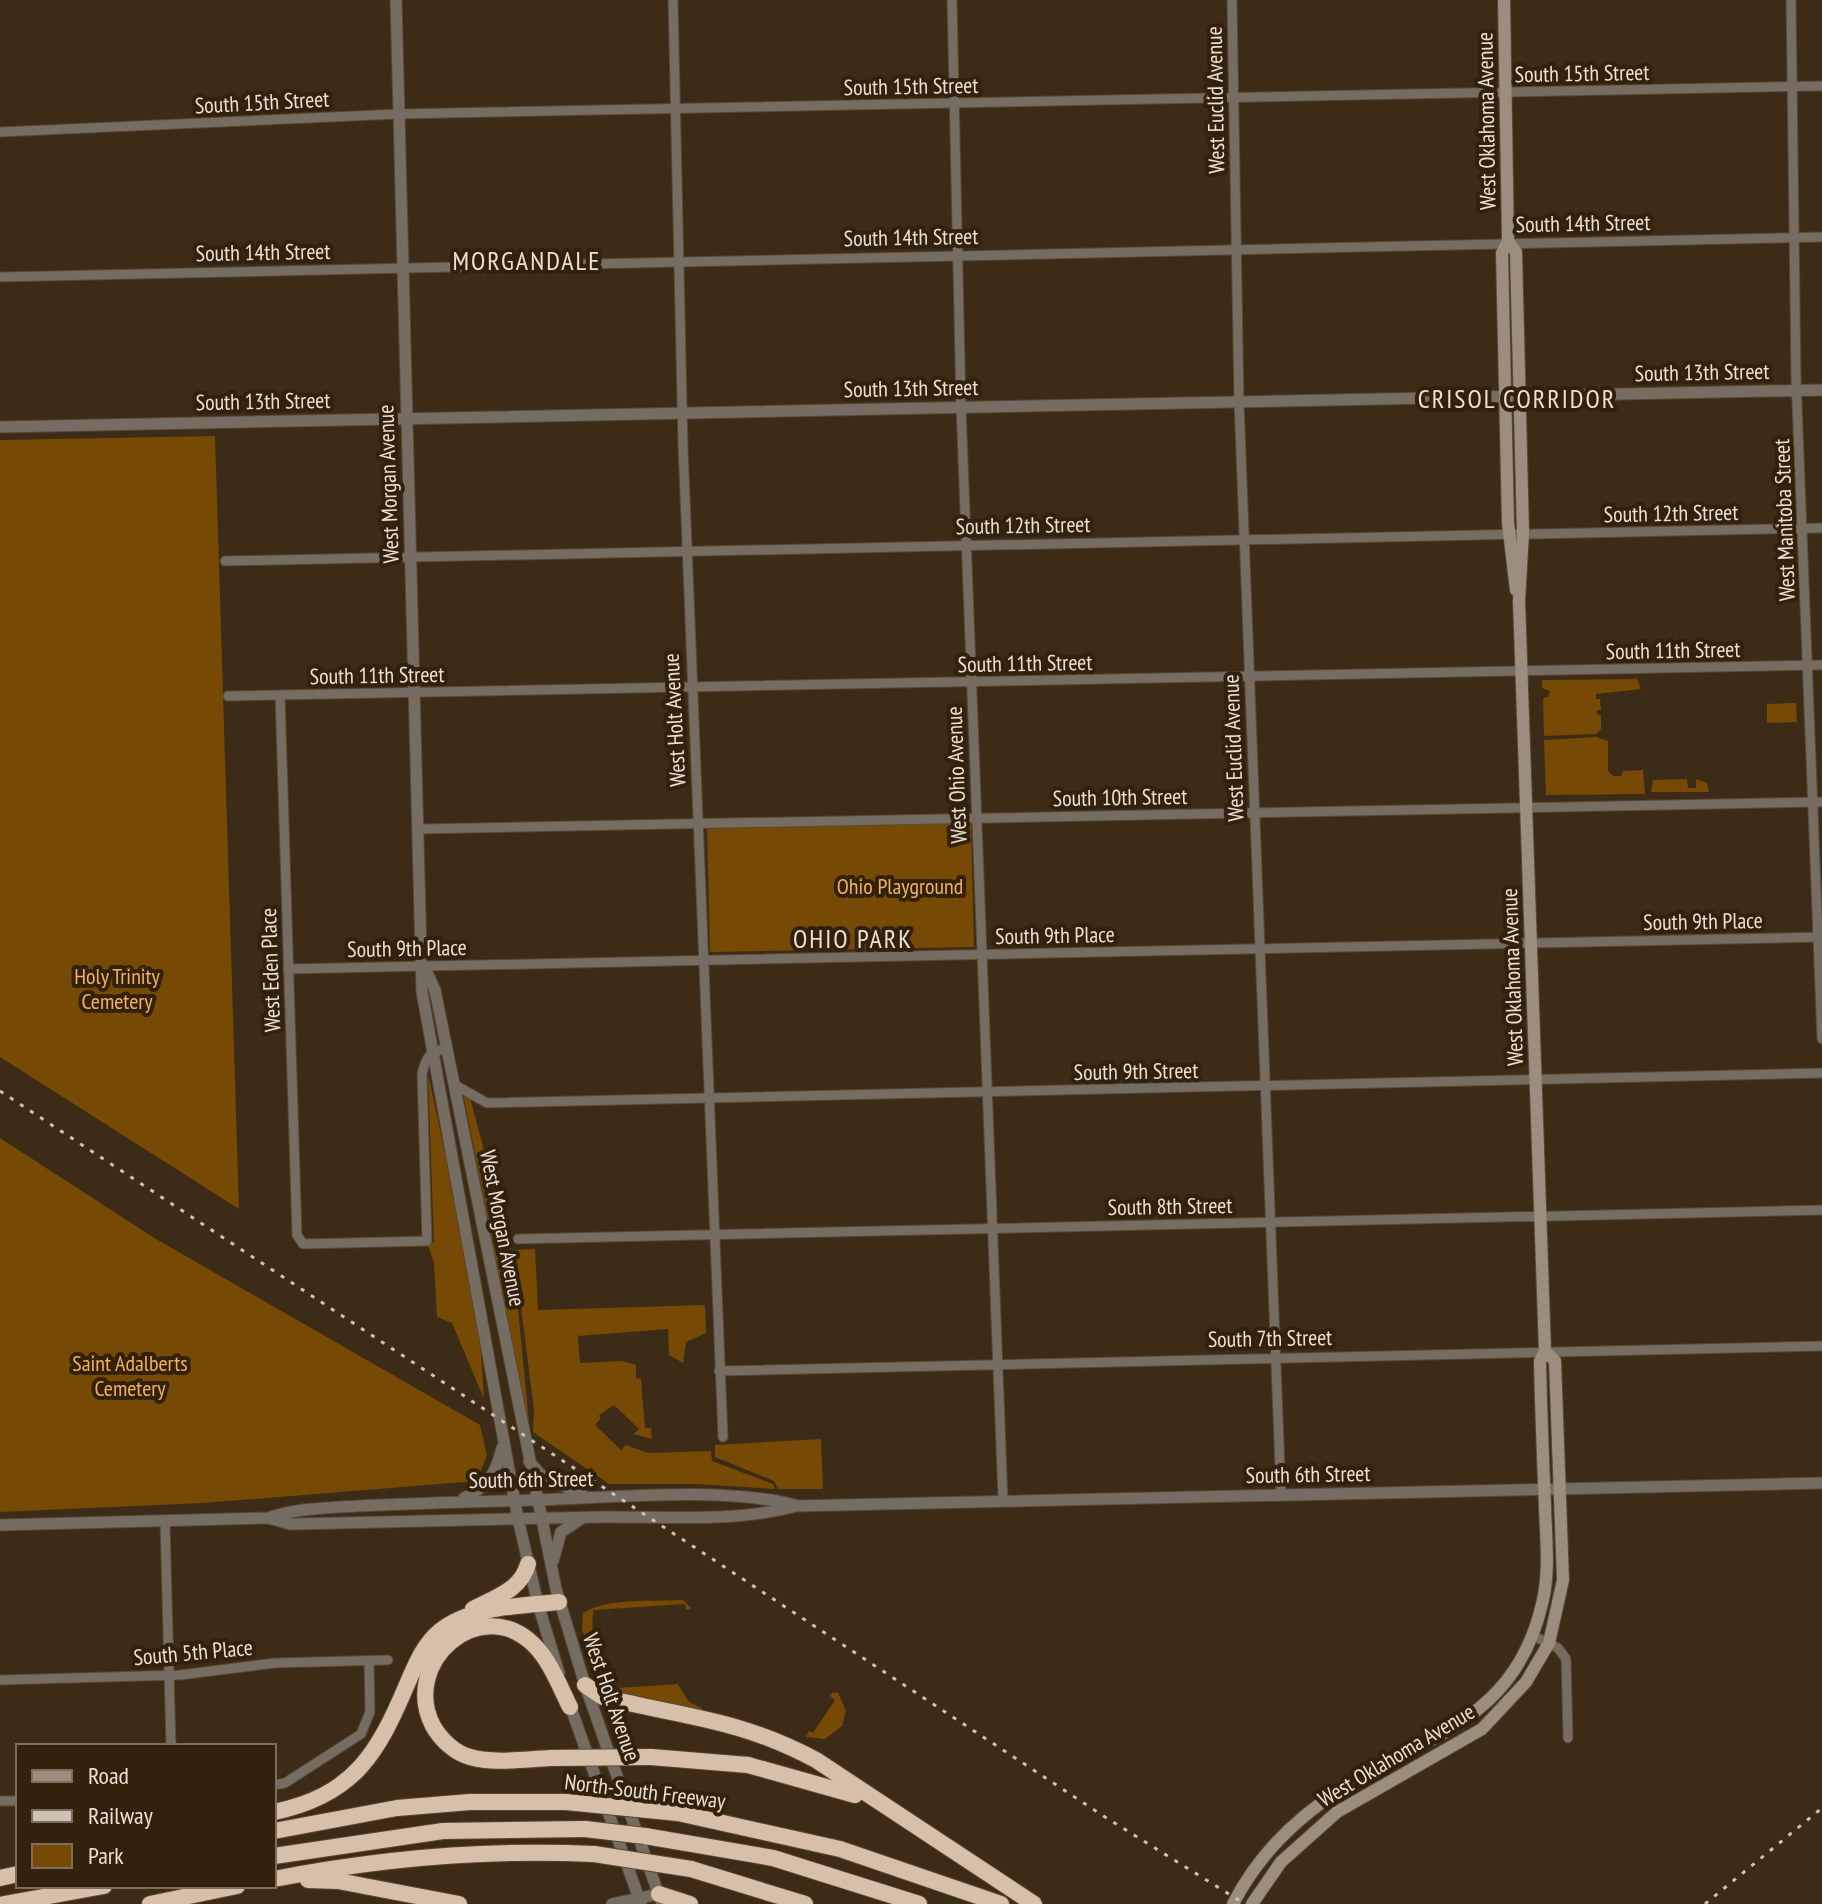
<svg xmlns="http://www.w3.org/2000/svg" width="1822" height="1904" font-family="'PT Sans Narrow',sans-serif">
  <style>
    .green { fill: #764904 }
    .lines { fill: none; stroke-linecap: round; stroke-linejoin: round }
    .minor-casing { stroke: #584835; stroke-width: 11 }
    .tertiary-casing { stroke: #584835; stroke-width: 13 }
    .secondary-casing { stroke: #584835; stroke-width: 14 }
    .motorway-casing { stroke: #584835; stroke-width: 18 }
    .minor { stroke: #756c62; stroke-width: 9 }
    .tertiary { stroke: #756c62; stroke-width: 11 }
    .secondary { stroke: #9c8e7f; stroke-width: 12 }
    .motorway { stroke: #d6c0a9; stroke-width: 16 }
    .rail { stroke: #cec1b5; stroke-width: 3; stroke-dasharray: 4 8; stroke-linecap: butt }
    .motorway-bridge-casing { stroke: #584835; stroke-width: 18; stroke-linecap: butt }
    .motorway-bridge { stroke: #d6c0a9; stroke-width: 16 }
    .labels { text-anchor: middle; stroke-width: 8; stroke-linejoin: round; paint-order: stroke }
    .street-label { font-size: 22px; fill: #ece0d5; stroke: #31210d }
    .park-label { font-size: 22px; fill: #f5b061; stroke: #31210d }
    .quarter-label { font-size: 26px; letter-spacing: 2px; fill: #ece0d5; stroke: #31210d }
  </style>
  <rect width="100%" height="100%" fill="#3c2b17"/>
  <g class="green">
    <path d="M215,436l24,773 -239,-152v-617z"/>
    <path d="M1637,679l4,10 -45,5v5h4l1,11h-4v4l4,1v14l-5,5 -52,2 -1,-38 5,-1 2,-6 -8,-3v-8z"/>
    <path d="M1796,703l1,19 -30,1v-19z"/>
    <path d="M1596,737l12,4v30l5,5h8l2,-5 20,-1 2,24 -99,1 -2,-55z"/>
    <path d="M1687,779l1,9h8v-9l11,4 2,9h-58l2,-12z"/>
    <path d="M971,822l3,125 -264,5 -3,-124z"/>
    <path d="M428,1074l40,186 12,77 4,62 -32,-76 -15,-6 -3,-55 -6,-16 6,-4z"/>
    <path d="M463,1093l7,5 43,159 17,175z"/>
    <path d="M0,1138l156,101 324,186 7,30 -10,26 -274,22 -203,9z"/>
    <path d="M535,1249l3,61 167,-5 1,28 -20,9 -3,21 -14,-8 -1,-26 -90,7 2,27 42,-2 14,4v13l5,1 4,49h6l1,11 -18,-5 5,-5 -25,-24 -15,10 2,3 -6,7 26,25 5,-5 22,8 63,-2 1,10 61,23 2,5 -80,-5h-86l-76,-52 1,-21 -20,-161z"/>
    <path d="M821,1439l2,50h-45l-4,-8 -59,-24v-12z"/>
    <path d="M683,1600l8,8 -5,2 -1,-6 -92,6 -1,30 14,45 -5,1 -19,-57 1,-16c25,-16 70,-11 100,-13z"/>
    <path d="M678,1684l11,18 13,6 -1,4 -89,-17 -10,-6z"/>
    <path d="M832,1693h6l8,18 -4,15 -17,13 -19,-2 3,-6 4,2 22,-33 -5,-4z"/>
  </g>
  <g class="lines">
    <defs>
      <g id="minor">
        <path d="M673,0l10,446 40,991"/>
        <path d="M952,0l9,407 42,1093"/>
        <path d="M1232,0l7,402 42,1093"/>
        <path d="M1791,0l5,378 26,661"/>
        <path d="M0,132l398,-18 1424,-28"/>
        <path d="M0,277l1822,-40"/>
        <path d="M225,561l1597,-33"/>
        <path d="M280,695l17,540 6,9 124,-3 -5,-167c4,-17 7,-22 25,-26"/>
        <path d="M228,696l1594,-31"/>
        <path d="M419,829l1403,-27"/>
        <path d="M288,969l1534,-32"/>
        <path d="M455,1085l32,18 1335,-30"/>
        <path d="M518,1239l1304,-29"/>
        <path d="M719,1371l1103,-25"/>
        <path d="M165,1522l6,224"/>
        <path d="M1532,1635l26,13 8,11 2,79"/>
        <path d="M0,1680l180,-5 95,-12 113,-3"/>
        <path d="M274,1785l11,-2 76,-49 9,-22 -1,-51"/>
        <path d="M0,1801h18"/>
      </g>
      <g id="tertiary">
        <path d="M396,0l26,992 96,527 20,85 21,69"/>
        <path d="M0,427l1822,-37"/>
        <path d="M424,966l11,24 121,599 29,96 77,219"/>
        <path d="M529,1461l11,13 44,22"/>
        <path d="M464,1498c24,-11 32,-25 38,-50"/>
        <path d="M268,1518l22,6c104,-2 208,-5 311,-7 63,-1 134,6 195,-11l1026,-23"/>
        <path d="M0,1525l268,-7c29,-10 59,-10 90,-12 59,-3 117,-4 176,-6 80,-2 185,-14 261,5"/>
        <path d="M553,1561l8,-29 20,-13"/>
        <path d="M568,1700l73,204"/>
        <path d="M612,1904l47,-10"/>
      </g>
      <g id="secondary">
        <path d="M1504,0l4,241 -6,12 6,270 8,67"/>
        <path d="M1233,1904c24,-47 62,-85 107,-114 86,-55 175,-69 202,-186 8,-31 4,-65 3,-97 -2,-48 -4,-97 -5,-146l5,-10 -26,-750 4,-68 -7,-281 -8,-11"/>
        <path d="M1252,1904l29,-42 56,-50 145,-83 44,-47 23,-39 14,-63 -8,-219 -10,-10"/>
      </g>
      <g id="motorway">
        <path d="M473,1609c23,-12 48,-19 55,-45"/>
        <path d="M585,1685l18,12c80,20 137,22 213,63l218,144"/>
        <path d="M651,1757l97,8 107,30"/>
        <path d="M551,1758c-26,1 -56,6 -81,-1 -15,-4 -29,-17 -37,-31 -33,-64 47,-133 100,-82 17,16 27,43 37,63"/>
        <path d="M274,1812c81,-17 104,-59 134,-130 8,-18 16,-38 32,-51 31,-25 81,-25 119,-29"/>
        <path d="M678,1813l162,36 161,55"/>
        <path d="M274,1831l123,-23 73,-6h96"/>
        <path d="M645,1836l128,22 146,46"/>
        <path d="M274,1856l169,-25 142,-2"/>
        <path d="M691,1869l114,35"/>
        <path d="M0,1878l18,-4"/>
        <path d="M274,1879c108,-21 211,-30 320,-25"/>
        <path d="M308,1880l30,1 121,23"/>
        <path d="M659,1894l31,10"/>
        <path d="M4,1904l100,-18"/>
        <path d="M150,1904l87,-18"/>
      </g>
    </defs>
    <use href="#minor" class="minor-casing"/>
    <use href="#tertiary" class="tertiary-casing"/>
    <use href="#secondary" class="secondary-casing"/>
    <use href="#motorway" class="motorway-casing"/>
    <use href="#minor" class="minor"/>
    <use href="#tertiary" class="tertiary"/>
    <use href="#secondary" class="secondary"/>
    <use href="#motorway" class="motorway"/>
    <g class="rail">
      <path d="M0,1091l1105,726 140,87"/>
      <path d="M1705,1904l117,-96"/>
    </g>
    <defs>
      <g id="motorway-bridge">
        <path d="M551,1758l100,-1"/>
        <path d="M566,1802l112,11"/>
        <path d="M585,1829l60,7"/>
        <path d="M594,1854l97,15"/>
      </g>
    </defs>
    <use href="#motorway-bridge" class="motorway-bridge-casing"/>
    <use href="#motorway-bridge" class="motorway-bridge"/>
  </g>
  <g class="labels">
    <g class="street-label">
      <text transform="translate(1582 73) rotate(-1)" y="8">South 15th Street</text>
      <text transform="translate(911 86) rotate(-1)" y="8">South 15th Street</text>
      <text transform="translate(1215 100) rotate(-91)" y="8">West Euclid Avenue</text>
      <text transform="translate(262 102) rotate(-3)" y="8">South 15th Street</text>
      <text transform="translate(1486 121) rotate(-91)" y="8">West Oklahoma Avenue</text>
      <text transform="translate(1583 223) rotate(-1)" y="8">South 14th Street</text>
      <text transform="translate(911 237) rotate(-1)" y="8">South 14th Street</text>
      <text transform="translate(263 252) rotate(-1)" y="8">South 14th Street</text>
      <text transform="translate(1702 372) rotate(-1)" y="8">South 13th Street</text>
      <text transform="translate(911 388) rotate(-1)" y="8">South 13th Street</text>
      <text transform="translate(263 401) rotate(-1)" y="8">South 13th Street</text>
      <text transform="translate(388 484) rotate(-92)" y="8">West Morgan Avenue</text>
      <text transform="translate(1671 513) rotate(-1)" y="8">South 12th Street</text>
      <text transform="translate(1784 520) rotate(-92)" y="8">West Manitoba Street</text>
      <text transform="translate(1023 525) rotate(-1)" y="8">South 12th Street</text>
      <text transform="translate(1673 650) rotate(-1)" y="8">South 11th Street</text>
      <text transform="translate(1025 663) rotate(-1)" y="8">South 11th Street</text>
      <text transform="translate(377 675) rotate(-1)" y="8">South 11th Street</text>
      <text transform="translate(674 720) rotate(-93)" y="8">West Holt Avenue</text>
      <text transform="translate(1233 748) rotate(-92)" y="8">West Euclid Avenue</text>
      <text transform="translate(956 775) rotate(-92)" y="8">West Ohio Avenue</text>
      <text transform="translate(1120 797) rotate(-1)" y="8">South 10th Street</text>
      <text transform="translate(1703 921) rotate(-1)" y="8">South 9th Place</text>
      <text transform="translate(1055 935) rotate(-1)" y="8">South 9th Place</text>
      <text transform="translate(407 948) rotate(-1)" y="8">South 9th Place</text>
      <text transform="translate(270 970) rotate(-92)" y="8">West Eden Place</text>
      <text transform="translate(1512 977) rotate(-92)" y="8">West Oklahoma Avenue</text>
      <text transform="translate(1136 1071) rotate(-1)" y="8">South 9th Street</text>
      <text transform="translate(1170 1206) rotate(-1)" y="8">South 8th Street</text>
      <text transform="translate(503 1228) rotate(79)" y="8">West Morgan Avenue</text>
      <text transform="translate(1270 1338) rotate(-1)" y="8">South 7th Street</text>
      <text transform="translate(1308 1474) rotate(-1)" y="8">South 6th Street</text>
      <text transform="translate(531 1479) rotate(-1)" y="8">South 6th Street</text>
      <text transform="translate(193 1652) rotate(-5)" y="8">South 5th Place</text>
      <text transform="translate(612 1697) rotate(71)" y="8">West Holt Avenue</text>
      <text transform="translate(1396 1755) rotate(-31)" y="8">West Oklahoma Avenue</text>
      <text transform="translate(645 1791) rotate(7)" y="8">North-South Freeway</text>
    </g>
    <g class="park-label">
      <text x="900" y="894">Ohio Playground</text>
      <text x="117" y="984">Holy Trinity<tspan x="117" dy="25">Cemetery</tspan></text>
      <text x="130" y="1371">Saint Adalberts<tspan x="130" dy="25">Cemetery</tspan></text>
    </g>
    <g class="quarter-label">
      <text x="527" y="270">MORGANDALE</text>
      <text x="1517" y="408">CRISOL CORRIDOR</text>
      <text x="853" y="948">OHIO PARK</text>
    </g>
  </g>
  <rect x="16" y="1744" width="260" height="144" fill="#31210d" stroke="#7c6d5d" stroke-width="2"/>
  <rect x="32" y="1770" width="40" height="12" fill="#9c8e7f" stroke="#7c6d5d" stroke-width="2"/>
  <text x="88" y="1784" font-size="24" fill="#ece0d5">Road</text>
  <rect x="32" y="1810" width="40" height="12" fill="#cec1b5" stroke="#7c6d5d" stroke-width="2"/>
  <text x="88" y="1824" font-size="24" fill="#ece0d5">Railway</text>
  <rect x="32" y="1844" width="40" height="24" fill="#764904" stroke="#7c6d5d" stroke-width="2"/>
  <text x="88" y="1864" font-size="24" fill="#ece0d5">Park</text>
</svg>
